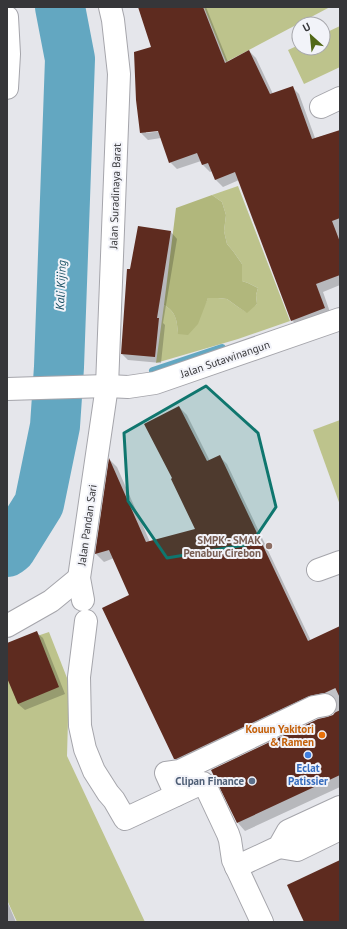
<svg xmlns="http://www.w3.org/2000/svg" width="347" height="929" font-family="'PT Sans',sans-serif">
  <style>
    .green { fill: #bdc38c }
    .forest { fill: #b1b77c }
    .shadow { fill: #0003; fill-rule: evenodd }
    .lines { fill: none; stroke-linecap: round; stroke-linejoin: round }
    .stream { stroke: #63a7c1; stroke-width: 8 }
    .river { stroke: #63a7c1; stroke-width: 50 }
    .building { fill: #5e2b1f }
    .minor-tunnel { stroke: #c2c3c7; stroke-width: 22; stroke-dasharray: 22 11; stroke-linecap: butt }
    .minor-casing { stroke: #a5a5ab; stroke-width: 24 }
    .minor { stroke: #fff; stroke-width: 22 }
    .marked { fill: #0f766e; fill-opacity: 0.2; stroke: #0f766e; stroke-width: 3; stroke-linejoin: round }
    .education-dot { fill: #8d6e63; stroke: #f2f3f9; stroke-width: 1.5 }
    .food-dot { fill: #e8710a; stroke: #f2f3f9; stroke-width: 1.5 }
    .shop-dot { fill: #3f7fe0; stroke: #f2f3f9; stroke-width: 1.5 }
    .service-dot { fill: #5c6f8a; stroke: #f2f3f9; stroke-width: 1.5 }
    .labels { text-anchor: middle; stroke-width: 4; stroke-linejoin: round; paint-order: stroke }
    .street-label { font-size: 11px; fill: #363639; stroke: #f2f3f9 }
    .education-label { font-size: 11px; font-weight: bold; fill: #785e54; stroke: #f2f3f9; text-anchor: end }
    .food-label { font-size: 11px; font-weight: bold; fill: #c56008; stroke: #f2f3f9; text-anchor: end }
    .shop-label { font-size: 11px; font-weight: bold; fill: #366cbe; stroke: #f2f3f9 }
    .service-label { font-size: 11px; font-weight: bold; fill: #4e5e75; stroke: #f2f3f9; text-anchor: end }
    .water-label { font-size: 12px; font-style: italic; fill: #144d60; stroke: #f2f3f9 }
  </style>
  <rect width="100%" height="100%" fill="#e5e6eb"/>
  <g class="green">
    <path d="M204,7h126l-104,55z"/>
    <path d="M340,26v41l-36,17 -16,-34 11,-5v3h24v-14z"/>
    <path d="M238,186l52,135 -52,18 -82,24 8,-58c12,7 13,15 14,28l27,-29 3,-6h10l9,1 11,8 8,5 11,-8 -1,-9 2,-7 -10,-5 -6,-2v-17l-9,-13 -6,-7 -3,-13 2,-16 -4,-13 -10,-7z"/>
    <path d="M340,420v85l-27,-75z"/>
    <path d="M49,632l20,51 -2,73 78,166h-128l-10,-22v-254z"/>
  </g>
  <path class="forest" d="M212,195l10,7 4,13 -2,16 3,13 6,7 9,13v17l6,2 10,5 -2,7 1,9 -10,9 -9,-6 -11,-8 -9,-1h-10l-10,26 -10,11 -10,-1c-1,-14 -2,-22 -14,-29l12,-97z"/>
  <g class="shadow">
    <path d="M139,7h67l22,55 21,-11 7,7 17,36 19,-7 7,7 16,44 25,-7v154l-17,7 8,23 -32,13 -7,-8 -53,-140 -16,7 -7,-7 -4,-9 -2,1 -7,-7 -2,-4 -24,8 -7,-7 -9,-24 -13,2 -7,-7 12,-85zM162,129l1,2 -17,2v-2z"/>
    <path d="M171,232l6,7 -14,84 2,2 -4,38 -33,-3 -6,-6 9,-84z"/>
    <path d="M179,407l8,8 23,46 9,-5 8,8 84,177 29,-13v159l-95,44 -7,-8 95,-107 5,-6 -1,-9 -5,-1 -149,67 -8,-8 -44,-163 -17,-38 -10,4 -8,-8 14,-94 7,7 33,75 46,-12z"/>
    <path d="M36,632l7,6 22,56 -40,16 -7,-6 -11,-28v-32z"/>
    <path d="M7,901l9,21h-9z"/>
  </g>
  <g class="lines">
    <path class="stream" d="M153,371l69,-23"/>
    <path class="river" d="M7,552l4,-3 28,-45 16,-78 4,-59 11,-308 -10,-52"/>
  </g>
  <g class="building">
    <path d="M138,7h65l22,56 24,-13 21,44 23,-8 19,53 28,-9v88l-8,3 8,21v33l-24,9 9,24 -34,13 -56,-149 -20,8 -7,-17 -6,2 -5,-12 -28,10 -11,-32 -18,2 -4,-33 -2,-48 17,-5z"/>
    <path d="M138,226l33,5 -14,87h2l-4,39 -34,-3 6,-85h3z"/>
    <path d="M179,406l28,55 13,-6 88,186 32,-15v149l-103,48 -26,-53 107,-51 9,-2 6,-2 4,-5v-7l-3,-6 -5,-4h-6l-14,3 -133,63h-2l-72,-151 27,-13 -20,-45 -14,4 14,-96 37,84 49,-13 -24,-50 1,-1 -28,-54z"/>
    <path d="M37,631l22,56 -41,17 -11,-26v-35z"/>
    <path d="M340,860v62h-36l-17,-37z"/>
  </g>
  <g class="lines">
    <path class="minor-tunnel" d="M325,705l15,-7"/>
    <defs>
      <g id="minor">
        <path d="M7,17l2,37 -2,34"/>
        <path d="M321,107l19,-9"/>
        <path d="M7,389l100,-3 21,1 27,-4 185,-64"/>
        <path d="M318,570l22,-8"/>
        <path d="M83,600l-4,-22 28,-192 12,-312 -6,-54 -3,-13"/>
        <path d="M86,621l-7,56 1,49 5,23 9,22 14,22 6,7 11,19 75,-35 3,-1 2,2 23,49 2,6 3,20 29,62"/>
        <path d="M7,626l44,-25 28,-23"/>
        <path d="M176,795l-10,-22 14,-2 134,-64 11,-2"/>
        <path d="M279,847l18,3 43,-21"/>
        <path d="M236,867l43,-20 9,-16 52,-24"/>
      </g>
    </defs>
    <use href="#minor" class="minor-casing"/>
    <use href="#minor" class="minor"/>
  </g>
  <path class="marked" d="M206,386l52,47 18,74 -25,37 -84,14 -39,-57 -4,-68z"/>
  <circle class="education-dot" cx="269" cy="546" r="4"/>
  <circle class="food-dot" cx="322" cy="735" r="4"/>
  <circle class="shop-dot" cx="308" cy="755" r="4"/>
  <circle class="service-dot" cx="252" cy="781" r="4"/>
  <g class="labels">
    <g class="street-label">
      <text transform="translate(115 196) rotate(-88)" y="4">Jalan Suradinaya Barat</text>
      <text transform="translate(225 359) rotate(-19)" y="4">Jalan Sutawinangun</text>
      <text transform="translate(87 525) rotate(-82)" y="4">Jalan Pandan Sari</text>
    </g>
    <g class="education-label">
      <text x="261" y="544">SMPK - SMAK<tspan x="261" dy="13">Penabur Cirebon</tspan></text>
    </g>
    <g class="food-label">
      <text x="314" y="733">Kouun Yakitori<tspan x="314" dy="13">&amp; Ramen</tspan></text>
    </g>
    <g class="shop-label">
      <text x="308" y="772">Eclat<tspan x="308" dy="13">Patissier</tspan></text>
    </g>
    <g class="service-label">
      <text x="244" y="785">Clipan Finance</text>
    </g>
    <g class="water-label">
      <text transform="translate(61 285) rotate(-88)" y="4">Kali Kijing</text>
    </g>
  </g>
  <rect width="347" height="929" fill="none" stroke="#363639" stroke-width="16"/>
  <g transform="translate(311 36) rotate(333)"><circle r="19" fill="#f2f3f9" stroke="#a7a7ac"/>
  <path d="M0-3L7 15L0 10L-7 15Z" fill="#516817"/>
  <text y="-6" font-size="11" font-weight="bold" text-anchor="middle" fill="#363639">U</text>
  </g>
</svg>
